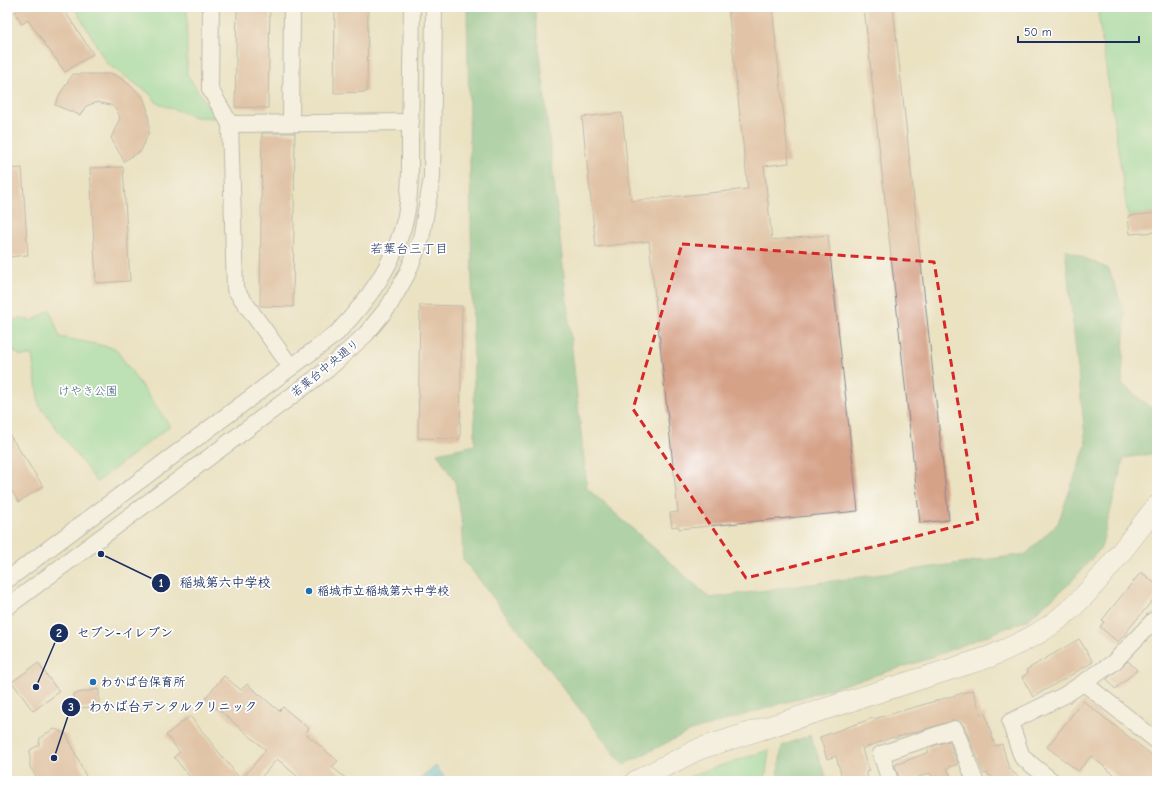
<svg xmlns="http://www.w3.org/2000/svg" width="1164" height="788" font-family="'Comic Neue','Klee One',sans-serif">
  <style>
    .green { fill: #85dea2; stroke: #508680 }
    .forest { fill: #6cbd88; stroke: #447673 }
    .water { fill: #63c2e1; stroke: #3f78a0 }
    .building { fill: #d5a187 }
    .lines { fill: none; stroke-linecap: round; stroke-linejoin: round }
    .minor-casing { stroke: #838890; stroke-width: 18 }
    .major-casing { stroke: #838890; stroke-width: 22 }
    .minor { stroke: #fff; stroke-width: 16 }
    .major { stroke: #fff; stroke-width: 21 }
    .marked { fill: none; stroke: #d62828; stroke-width: 3; stroke-dasharray: 8 5; stroke-linejoin: round }
    .poi-dot { fill: #1f6fb2; stroke: #fff; stroke-width: 1.5 }
    .labels { text-anchor: middle; stroke-width: 3.5; stroke-linejoin: round; paint-order: stroke }
    .street-label { font-size: 12px; fill: #1b2f5e; stroke: #fff }
    .park-label { font-size: 12px; fill: #365b6f; stroke: #fff }
    .poi-label { font-size: 12px; font-weight: bold; fill: #1b2f5e; stroke: #fff; text-anchor: start }
    .neighbourhood-label { font-size: 13px; fill: #1b2f5e; stroke: #fff }
    .leader { fill: none; stroke: #1b2f5e; stroke-width: 1.5 }
    .callout-dot { fill: #1b2f5e; stroke: #fff; stroke-width: 1.5 }
    .mark-label { font-size: 12px; text-anchor: middle; font-weight: bold; fill: #fff }
    .callout-label { font-size: 13px; text-anchor: middle; font-weight: bold; fill: #1b2f5e; stroke: #fff; stroke-width: 3.5; stroke-linejoin: round; paint-order: stroke }
  </style>
  <rect width="100%" height="100%" fill="#fff"/>
  <filter id="ink" filterUnits="userSpaceOnUse"><feTurbulence type="fractalNoise" baseFrequency=".025" numOctaves="2"/><feDisplacementMap in="SourceGraphic" scale="8" xChannelSelector="R" yChannelSelector="G"/><feConvolveMatrix kernelMatrix="1 2 1 2 8 2 1 2 1" color-interpolation-filters="sRGB"/></filter>
  <filter id="wash" filterUnits="userSpaceOnUse"><feTurbulence type="fractalNoise" baseFrequency=".012" numOctaves="4" result="noise"/><feDisplacementMap in="SourceGraphic" scale="16" xChannelSelector="R" yChannelSelector="G"/><feGaussianBlur stdDeviation="0.9" result="paint"/><feColorMatrix in="noise" values="0 0 0 0 0 0 0 0 0 0 0 0 0 0 0 0 0 1.4 0 .05"/><feComposite in="paint" operator="in"/></filter>
  <g filter="url(#wash)">
    <rect width="100%" height="100%" fill="#ebe2c2"/>
    <g class="green">
      <path d="M74,7h113v67l29,44 -21,-1 -38,-14 -8,-10 -42,-29 -15,-27z"/>
      <path d="M1097,7h60v206l-29,3z"/>
      <path d="M50,310l10,27 55,11 55,78 -73,56 -58,-77 -7,-50 -11,1 -14,-9v-21c8,-9 14,-8 25,-5z"/>
      <path d="M769,750l-4,31h-83l16,-8z"/>
    </g>
    <g class="forest">
      <path d="M467,7h68l52,481 123,110 316,-44 32,-31 28,-78 -21,-196 44,20 16,45 -3,70 28,23 7,1v42l-6,4 -27,4 -23,90 -33,37 -41,35 -108,42 -231,70 -65,33 -160,-206 -2,-42 -6,-35 -18,-29 38,-8z"/>
      <path d="M810,735l18,46h-51l5,-35z"/>
    </g>
    <path class="water" d="M436,766l11,15h-31z"/>
    <g id="blocks">
      <g class="building">
        <path d="M19,7h43l31,47 -28,18 -37,-52 -6,4 -7,-12 5,-4z"/>
        <path d="M237,7h33l-2,101 -33,-1z"/>
        <path d="M335,7h33l-1,85 -33,1z"/>
        <path d="M728,7h44l17,156 -25,3 8,74 56,-5 30,276 -179,18 -1,-3 -6,1 -2,-14 8,-1 -29,-271 -53,6 -14,-130 40,-4 9,88 117,-12z"/>
        <path d="M864,7h29l56,513 -29,3z"/>
        <path d="M73,74h39l12,6 19,17 4,11 2,13v11l-8,19 -17,10 -13,-23 9,-20 -3,-8 -6,-5 -14,-3 -11,4 -6,9 -25,-10 5,-11z"/>
        <path d="M262,133h33l-2,174 -33,-1z"/>
        <path d="M123,167l7,114 -34,2 -6,-115z"/>
        <path d="M22,168l6,87 -21,2v-88z"/>
        <path d="M1157,213v19l-27,2 -2,-18z"/>
        <path d="M420,305l42,1 -2,133 -42,-1z"/>
        <path d="M7,431l36,55 -24,16 -12,-18z"/>
        <path d="M1141,572l16,13v10l-39,47 -18,-15 4,-5 -2,-2z"/>
        <path d="M1079,639l14,23 -60,35 -11,-20 6,-4 -2,-3z"/>
        <path d="M1128,661l9,9 -22,19 -8,-10z"/>
        <path d="M38,663l21,29 -26,19 -21,-29z"/>
        <path d="M224,676l17,14 6,-6 32,27 4,-4 26,22 -4,4 33,28 -6,6 17,14h-46l-26,-22 -19,22h-65l-19,-24 6,-5 -14,-17 24,-19 51,64 25,-30 -61,-52z"/>
        <path d="M99,689v17l-25,3 -1,-15z"/>
        <path d="M973,690l8,25 4,-2 10,33 7,-2 7,25 15,12h-27l-10,-8 -3,1 -20,-48 -8,-6 -62,18 -1,-1 -31,12 7,22 -3,1 3,9h-26l-7,-25 -9,3 -7,-22 53,-19 1,1z"/>
        <path d="M1083,701l74,58v22h-35l-31,-25 -13,15 -31,-24z"/>
        <path d="M55,729l12,6 21,46h-49l-9,-14v-17l9,-5 1,-7 7,-5z"/>
        <path d="M949,741l9,23 -11,4 6,13h-19l-4,-8 -22,8h-8l-5,-16 34,-13 -2,-4z"/>
      </g>
    </g>
  </g>
  <g filter="url(#ink)">
    <use href="#blocks" fill-opacity="0" stroke="#838890" stroke-width="1"/>
    <g class="lines">
      <defs>
        <g id="minor">
          <path d="M211,7l-1,82 20,35 5,165 56,78"/>
          <path d="M291,122l1,-115"/>
          <path d="M230,124l181,-2"/>
          <path d="M7,580l330,-247c32,-34 56,-67 68,-113 6,-26 5,-55 5,-82 1,-44 1,-87 2,-131"/>
          <path d="M7,607l321,-238 38,-35 23,-28 18,-32 14,-35 11,-61 2,-171"/>
          <path d="M1084,683l73,58"/>
          <path d="M890,781l-9,-27 74,-25 20,52"/>
          <path d="M1052,781l-30,-24 -12,-35 55,-27 48,-32 41,-43 3,2"/>
        </g>
        <path id="major" d="M636,781l63,-32 290,-92c15,-7 30,-13 44,-21 51,-27 88,-86 124,-130"/>
      </defs>
      <use href="#minor" class="minor-casing"/>
      <use href="#major" class="major-casing"/>
      <use href="#minor" class="minor"/>
      <use href="#major" class="major"/>
    </g>
  </g>
  <path d="M0 0H1164V788H0ZM682,244l252,18 44,259 -232,57 -113,-169z" fill="#ebe2c2" fill-opacity=".55" fill-rule="evenodd"/>
  <path class="marked" d="M682,244l252,18 44,259 -232,57 -113,-169z"/>
  <g class="poi-dot">
    <circle cx="309" cy="591" r="4"/>
    <circle cx="93" cy="682" r="4"/>
  </g>
  <g class="labels">
    <g class="street-label">
      <text transform="translate(325 368) rotate(-39)" y="4">若葉台中央通り</text>
    </g>
    <g class="park-label">
      <text x="88" y="395">けやき公園</text>
    </g>
    <g class="poi-label">
      <text x="317" y="595">稲城市立稲城第六中学校</text>
      <text x="101" y="686">わかば台保育所</text>
    </g>
    <g class="neighbourhood-label">
      <text x="409" y="253">若葉台三丁目</text>
    </g>
  </g>
  <path class="leader" d="M101 554L161 583M36 687L59 633M54 758L71 707"/>
  <g class="callout-dot">
    <circle cx="101" cy="554" r="4"/>
    <circle cx="36" cy="687" r="4"/>
    <circle cx="54" cy="758" r="4"/>
    <circle cx="161" cy="583" r="10"/>
    <circle cx="59" cy="633" r="10"/>
    <circle cx="71" cy="707" r="10"/>
  </g>
  <g class="mark-label">
    <text x="161" y="587">1</text>
    <text x="59" y="637">2</text>
    <text x="71" y="711">3</text>
  </g>
  <g class="callout-label">
    <text x="225" y="587">稲城第六中学校</text>
    <text x="125" y="637">セブン-イレブン</text>
    <text x="173" y="711">わかば台デンタルクリニック</text>
  </g>
  <rect width="1164" height="788" fill="none" stroke="#fff" stroke-width="24"/>
  <path d="M1018 36v6h121v-6" fill="none" stroke="#1b2f5e" stroke-width="2"/>
  <text x="1024" y="36" font-size="12" fill="#1b2f5e" stroke="#ffffff" stroke-width="3" paint-order="stroke">50 m</text>
</svg>
